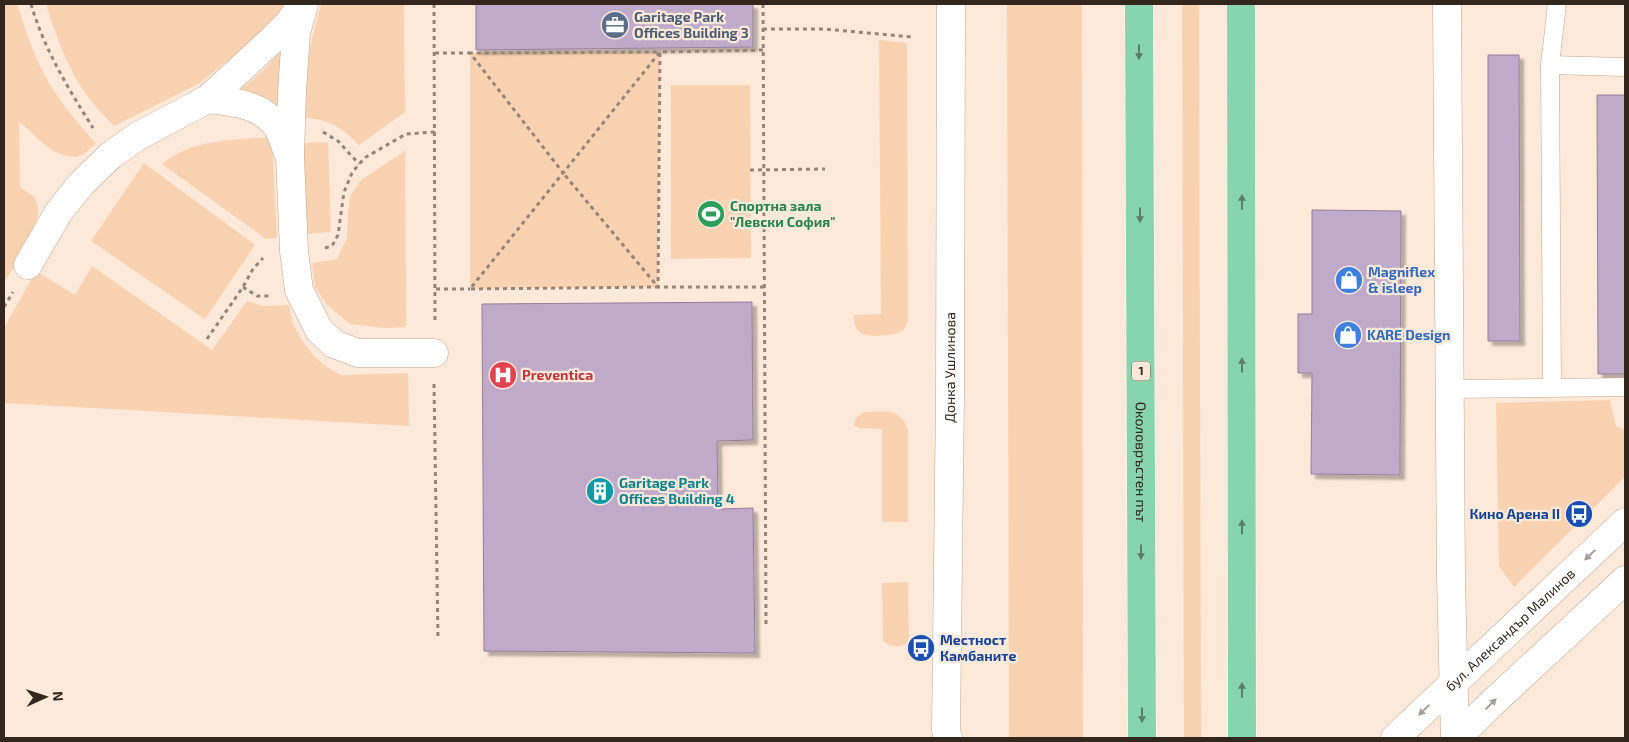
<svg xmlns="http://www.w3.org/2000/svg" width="1629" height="742" font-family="'Exo 2',sans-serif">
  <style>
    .green { fill: #f9d2b2 }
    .building { fill: #c0aac9; stroke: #947f9d; filter: url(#shadow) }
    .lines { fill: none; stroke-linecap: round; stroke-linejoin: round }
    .lane-casing { stroke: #c4a58d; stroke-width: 19 }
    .street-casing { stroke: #c4a58d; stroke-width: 29 }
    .highway-casing { stroke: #fff; stroke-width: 29 }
    .path { stroke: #958579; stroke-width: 3; stroke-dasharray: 4 4; stroke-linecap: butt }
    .lane { stroke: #fff; stroke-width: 18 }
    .street { stroke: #fff; stroke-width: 28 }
    .highway { stroke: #86d5ae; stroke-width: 28 }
    .oneway { fill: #5c7e66 }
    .oneway2 { fill: #a39e99 }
    .labels { text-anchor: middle; stroke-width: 4.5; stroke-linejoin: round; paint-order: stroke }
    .shield { fill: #fde9da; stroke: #706156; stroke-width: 1 }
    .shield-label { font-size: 12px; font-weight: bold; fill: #33271d }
    .service-label { font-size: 14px; font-weight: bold; fill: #4e5e75; stroke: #fde9da; text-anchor: start }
    .leisure-label { font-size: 14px; font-weight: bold; fill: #27864d; stroke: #fde9da; text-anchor: start }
    .shop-label { font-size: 14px; font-weight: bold; fill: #366cbe; stroke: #fde9da; text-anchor: start }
    .street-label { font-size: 14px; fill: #33271d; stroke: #fde9da }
    .health-label { font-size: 14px; font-weight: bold; fill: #be3a42; stroke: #fde9da; text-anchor: start }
    .culture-label { font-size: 14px; font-weight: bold; fill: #0d838f; stroke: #fde9da; text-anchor: start }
    .transit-label { font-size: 14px; font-weight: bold; fill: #164399; stroke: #fde9da; text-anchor: end }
  </style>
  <defs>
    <filter id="shadow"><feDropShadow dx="4.5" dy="4.5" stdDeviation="1" flood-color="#0004"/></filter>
  </defs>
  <rect width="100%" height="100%" fill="#fde9da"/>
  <g class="green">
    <path d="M4,4h13c9,28 18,56 34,82 12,20 29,39 45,58 -5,3 -11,10 -16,12 -25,6 -44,-22 -61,-34l1,65c4,3 9,6 13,9 18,20 -18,68 -29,87z"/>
    <path d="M46,4h247l-42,44 -23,12 -28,23 -86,43c-12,-12 -24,-25 -33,-39 -15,-23 -27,-57 -35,-83z"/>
    <path d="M321,4h83l1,108 -46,33c-19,-20 -30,-24 -56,-28l7,-70z"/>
    <path d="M1007,4h75l1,734h-74z"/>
    <path d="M1182,4h17l2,734h-17z"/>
    <path d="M879,40l28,3 1,270c0,6 0,11 -4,16 -6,7 -36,9 -43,4 -6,-4 -8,-12 -7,-18l27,-1z"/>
    <path d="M285,45l-6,68 -17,-17 -22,-6 25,-21z"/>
    <path d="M660,52l-2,235 -188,2v-236z"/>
    <path d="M671,85h79l1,173 -80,1z"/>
    <path d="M272,137l5,101 -11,1 -104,-75c30,-25 73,-24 110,-27z"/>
    <path d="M328,142l3,90 -28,2 -2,-91z"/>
    <path d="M405,151l1,176 -21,1 -35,-4 -23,-19 -12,-18 -3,-24 25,-4 10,-21 1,-26 2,-16 11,-16z"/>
    <path d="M144,163l111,82 -50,74 -114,-78z"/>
    <path d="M92,266l120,84 35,-49 16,5 26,-1 4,19 10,18 12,15 12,10 14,8 67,-2 1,53 -405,-23v-75l32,-57 39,24z"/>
    <path d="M1610,400l6,26 9,4v47l-111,110 -15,-21 -3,-163z"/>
    <path d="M864,412c21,0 36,-5 44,18v92h-26v-93l-23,-1 -5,-2 2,-8z"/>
    <path d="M908,582l1,55 -3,7c-10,4 -15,3 -23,-3l-1,-58z"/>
  </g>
  <g class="building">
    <path d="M476,4h277v43l-277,3z"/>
    <path d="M1488,55h31l1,286h-32z"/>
    <path d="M1597,95h28v279h-27z"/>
    <path d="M1312,210l89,1 -1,264 -89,-1 1,-101h-14v-59h14z"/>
    <path d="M752,302l1,138 -36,1 1,68 35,-1 2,145 -271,-2 -2,-347z"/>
  </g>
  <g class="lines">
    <defs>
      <g id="lane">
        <path d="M1550,65l75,2"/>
        <path d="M1552,387l-2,-322 7,-61"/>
        <path d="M1450,389l175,-2"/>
      </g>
      <g id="street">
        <path d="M304,4l-8,29 -4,59 -2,64 4,95 5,39 20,40 15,14 24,9h76"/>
        <path d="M1447,4l4,574 4,160"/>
        <path d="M208,99c25,3 53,5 69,27 5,8 8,20 12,29"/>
        <path d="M28,265l30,-52 23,-29 30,-29 27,-19 70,-37 65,-60 16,-16 11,-16"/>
        <path id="s1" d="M948,738l-2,-8 4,-334 1,-392"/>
        <path id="s2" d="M1395,738l230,-216"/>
        <path d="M1457,738l33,-33 135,-125"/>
      </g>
      <g id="highway">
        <path id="s3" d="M1139,4l3,734"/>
        <path d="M1241,4l1,734"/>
      </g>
    </defs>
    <use href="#lane" class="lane-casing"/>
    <use href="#street" class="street-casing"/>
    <use href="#highway" class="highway-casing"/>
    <g class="path">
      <path d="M31,4c13,45 37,84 62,124"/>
      <path d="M434,4l1,317"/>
      <path d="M763,4l3,623"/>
      <path d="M763,29h61l88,8"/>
      <path d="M763,50l-103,2 -2,235h107"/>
      <path d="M435,53h35"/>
      <path d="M323,132l15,9 21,23"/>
      <path d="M750,170l75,-1"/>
      <path d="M564,174l-94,-121 190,-1 -190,237 188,-2 -94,-113"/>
      <path d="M325,248l7,-2 6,-11 6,-43 8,-19 7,-9 7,-7 40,-23 29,-2"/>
      <path d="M243,287l14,9h12"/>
      <path d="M436,289h34"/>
      <path d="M4,307l9,-15"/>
      <path d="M207,339l36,-52 10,-18 10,-11"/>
      <path d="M434,384l4,255"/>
    </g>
    <use href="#lane" class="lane"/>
    <use href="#street" class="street"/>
    <use href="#highway" class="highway"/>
  </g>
  <defs><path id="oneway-solid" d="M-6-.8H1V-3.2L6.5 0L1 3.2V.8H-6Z" transform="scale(1.25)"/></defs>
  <g class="oneway">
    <use href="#oneway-solid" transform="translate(1139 52) rotate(90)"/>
    <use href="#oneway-solid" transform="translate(1242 202) rotate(-90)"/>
    <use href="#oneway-solid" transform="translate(1140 215) rotate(90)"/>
    <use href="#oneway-solid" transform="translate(1242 365) rotate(-90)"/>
    <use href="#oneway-solid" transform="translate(1242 527) rotate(-90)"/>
    <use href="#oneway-solid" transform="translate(1141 552) rotate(90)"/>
    <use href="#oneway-solid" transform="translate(1242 690) rotate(-90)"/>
    <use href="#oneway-solid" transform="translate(1142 715) rotate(90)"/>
  </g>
  <g class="oneway2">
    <use href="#oneway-solid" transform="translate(1590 555) rotate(137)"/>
    <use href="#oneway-solid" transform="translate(1491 704) rotate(-44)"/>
    <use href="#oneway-solid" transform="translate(1424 710) rotate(136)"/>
  </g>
  <defs>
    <symbol id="office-disc" viewBox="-11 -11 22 22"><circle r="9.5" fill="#5c6f8a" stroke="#fde9da"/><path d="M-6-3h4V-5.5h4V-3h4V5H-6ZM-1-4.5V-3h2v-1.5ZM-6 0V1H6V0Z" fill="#fff"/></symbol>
    <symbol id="stadium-disc" viewBox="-11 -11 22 22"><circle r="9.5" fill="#2e9e5b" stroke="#fde9da"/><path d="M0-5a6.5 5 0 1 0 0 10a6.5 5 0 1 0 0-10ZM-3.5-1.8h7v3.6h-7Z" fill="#fff"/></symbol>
    <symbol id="shop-disc" viewBox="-11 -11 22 22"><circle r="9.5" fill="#3f7fe0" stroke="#fde9da"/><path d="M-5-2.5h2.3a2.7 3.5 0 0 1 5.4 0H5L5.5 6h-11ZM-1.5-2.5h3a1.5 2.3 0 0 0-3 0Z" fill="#fff"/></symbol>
    <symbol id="hospital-disc" viewBox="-11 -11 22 22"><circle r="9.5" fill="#e0444e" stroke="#fde9da"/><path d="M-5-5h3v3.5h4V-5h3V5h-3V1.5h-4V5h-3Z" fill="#fff"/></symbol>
    <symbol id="building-disc" viewBox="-11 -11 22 22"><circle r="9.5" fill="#0f9aa8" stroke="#fde9da"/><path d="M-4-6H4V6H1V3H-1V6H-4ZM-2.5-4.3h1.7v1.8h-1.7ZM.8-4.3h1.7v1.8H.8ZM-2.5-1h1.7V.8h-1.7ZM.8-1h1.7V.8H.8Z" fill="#fff"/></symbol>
    <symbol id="bus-disc" viewBox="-11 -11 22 22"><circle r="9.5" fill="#1a4fb4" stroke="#fde9da"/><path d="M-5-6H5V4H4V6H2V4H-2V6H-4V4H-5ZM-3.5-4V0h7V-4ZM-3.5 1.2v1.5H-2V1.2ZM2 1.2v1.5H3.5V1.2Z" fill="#fff"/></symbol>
  </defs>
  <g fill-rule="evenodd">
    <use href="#office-disc" x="599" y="9" width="32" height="32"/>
    <use href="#stadium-disc" x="695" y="198" width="32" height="32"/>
    <use href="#shop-disc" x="1333" y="264" width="32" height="32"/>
    <use href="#shop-disc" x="1332" y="319" width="32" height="32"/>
    <use href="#hospital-disc" x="487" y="359" width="32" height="32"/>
    <use href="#building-disc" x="584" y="475" width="32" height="32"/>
    <use href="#bus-disc" x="1563" y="498" width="32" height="32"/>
    <use href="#bus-disc" x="905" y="632" width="32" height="32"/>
  </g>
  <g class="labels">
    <rect class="shield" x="1132" y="361.5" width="18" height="19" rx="4"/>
    <g class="shield-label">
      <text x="1141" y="375">1</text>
    </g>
    <g class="service-label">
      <text x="634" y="22">Garitage Park<tspan x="634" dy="16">Offices Building 3</tspan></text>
    </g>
    <g class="leisure-label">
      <text x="730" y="211">Спортна зала<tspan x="730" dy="16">"Левски София"</tspan></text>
    </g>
    <g class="shop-label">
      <text x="1368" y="277">Magniflex<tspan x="1368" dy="16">&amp; isleep</tspan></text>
      <text x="1367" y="340">KARE Design</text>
    </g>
    <g class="street-label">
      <text dy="5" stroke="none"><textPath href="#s1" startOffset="371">Донка Ушлинова</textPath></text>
      <text dy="5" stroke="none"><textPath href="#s3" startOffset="458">Околовръстен път</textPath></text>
      <text dy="5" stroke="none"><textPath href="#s2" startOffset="158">бул. Александър Малинов</textPath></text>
    </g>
    <g class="health-label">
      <text x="522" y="380">Preventica</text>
    </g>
    <g class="culture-label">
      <text x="619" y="488">Garitage Park<tspan x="619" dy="16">Offices Building 4</tspan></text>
    </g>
    <g class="transit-label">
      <text x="1560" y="519">Кино Арена II</text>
      <text x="940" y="645" text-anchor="start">Местност<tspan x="940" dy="16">Камбаните</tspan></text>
    </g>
  </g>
  <rect width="1629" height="742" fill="none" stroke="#33271d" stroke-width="10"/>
  <g transform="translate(45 697) rotate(87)" stroke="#fde9da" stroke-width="4" paint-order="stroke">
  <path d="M0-4L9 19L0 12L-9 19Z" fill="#33271d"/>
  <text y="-8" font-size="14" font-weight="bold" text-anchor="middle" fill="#33271d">N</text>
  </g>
</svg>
